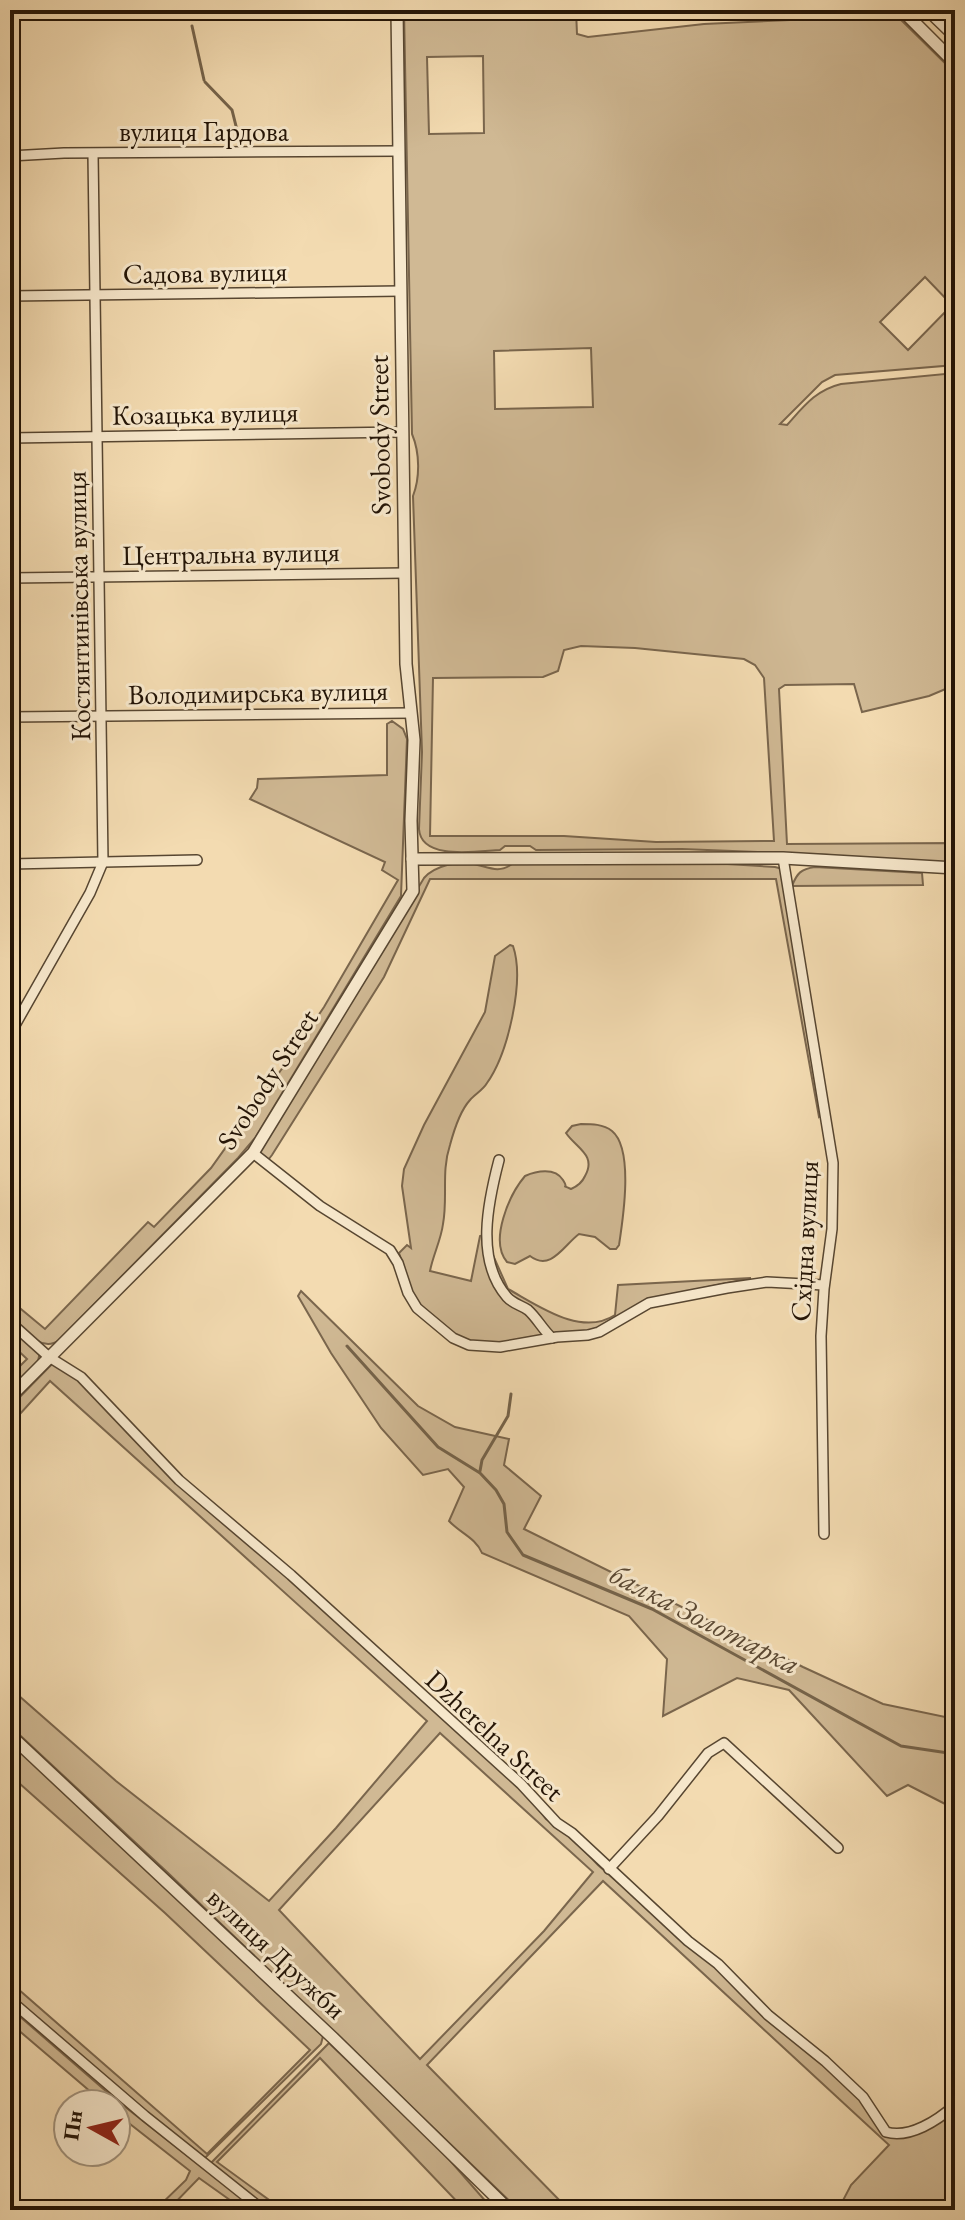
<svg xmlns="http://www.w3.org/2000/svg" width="965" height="2220" font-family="'EB Garamond',serif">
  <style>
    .green { fill: #d0b994; stroke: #7a664d; stroke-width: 2; fill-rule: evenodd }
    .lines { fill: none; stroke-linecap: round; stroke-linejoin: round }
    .stream { stroke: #75634a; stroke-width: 3 }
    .minor-casing { stroke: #574631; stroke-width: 12 }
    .tertiary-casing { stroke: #574631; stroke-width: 14 }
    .minor { stroke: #f7e8cc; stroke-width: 9 }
    .tertiary { stroke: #f7e8cc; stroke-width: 11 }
    .labels { text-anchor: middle; stroke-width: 6; stroke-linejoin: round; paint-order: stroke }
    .street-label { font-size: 28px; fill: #231406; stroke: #f7e8cc }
    .water-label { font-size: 30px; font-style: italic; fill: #5a4833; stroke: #f7e8cc }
  </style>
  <rect width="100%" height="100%" fill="#f3dbb1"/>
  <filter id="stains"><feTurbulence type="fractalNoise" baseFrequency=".0025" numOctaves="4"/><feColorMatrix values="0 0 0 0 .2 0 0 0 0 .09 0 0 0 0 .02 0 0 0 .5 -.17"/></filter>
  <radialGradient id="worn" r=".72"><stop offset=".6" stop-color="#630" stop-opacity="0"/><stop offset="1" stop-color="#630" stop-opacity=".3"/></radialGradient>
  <g class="green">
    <path d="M404,10h172l1,24 11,3 116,-13 131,-6 13,-8h43l64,63v292l-120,10 -13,7 -42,42 7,1c17,-19 29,-35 54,-41l114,-11v312l-26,11 -67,16 -8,-28 -69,1 -6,4 8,155 168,-1v21l-124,-7 -1,-2 -148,-6 -146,1 -6,-4h-25l-5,4c-22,1 -79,11 -81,-21l3,-77 -9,-256c7,-18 7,-43 -1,-62zM483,56l1,77 -55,1 -2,-77zM925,277l27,28 -44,45 -28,-28zM591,348l2,59 -98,2 -1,-58zM581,646l54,2 109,11 11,6 9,13 10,163 -118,1 -92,-6h-134l3,-158 110,-1 15,-6 6,-21z"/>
    <path d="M392,721l11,8 4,10 -6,157 -146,242 -17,20 -179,182c-18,14 -36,-12 -49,-24v-16l35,29 103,-107 6,5 57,-59 75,-105 38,-56 74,-127 -16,-10 3,-8 -135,-63 7,-11 1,-9 129,-4v-51z"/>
    <path d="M695,862l80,5 8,2 3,6 2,40 36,198 -5,4 -43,-238h-346l-46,98 -112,178 -4,5 -9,-8 165,-274c10,-12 35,-18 50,-14 14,3 25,10 38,0z"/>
    <path d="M815,867l107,6 1,12 -131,1c5,-13 9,-17 23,-19z"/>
    <path d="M510,945l3,1c12,35 -5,107 -26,137 -4,7 -12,11 -17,17 -10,11 -16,30 -20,45 -9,27 -2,52 -7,79 -2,16 -10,31 -13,47l41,10 9,-45 11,-3 1,20 16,36c31,17 73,48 107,26l3,-30 133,-7 -96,20 -60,32 -106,15c-31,-4 -61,-23 -77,-50 -7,-12 -8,-28 -13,-42l8,-8 4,3 -9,-62 2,-17 20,-44 61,-113 10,-56z"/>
    <path d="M581,1124c11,0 22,0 31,7 22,18 11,88 7,114l-3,4h-6l-15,-12 -16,-3c-15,11 -28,38 -49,22l-15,8 -8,-2c-18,-21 2,-67 18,-86 11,-5 30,-9 38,4 7,11 -4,3 8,9 7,-3 11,-6 14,-13 12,-21 -9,-28 -19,-43l6,-7z"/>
    <path d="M301,1291l117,115 37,21 54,12 -5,26 37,31 -17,33 279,138 80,37 72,15v90l-47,-24 -21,11 -98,-106 -52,-12 -74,38 4,-57 -38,-43 -147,-63c-6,-15 -22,-20 -33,-32l15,-34 -16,-18 -25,6 -42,-47 -50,-75 -33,-57z"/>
    <path d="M10,1327l30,25 -2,9 -28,30v-15l17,-17 -17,-16z"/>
    <path d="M54,1362l16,10 103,108 86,71 270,245 17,23 26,18 26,28 230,201 33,33 30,38 64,-29v102h-99l-4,-8 -13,6 12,-23 38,-40 -286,-264 -176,184 142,145h-50l-352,-338 -157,-146v-38l106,93 153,120 67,-73 91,-107 -377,-340 -40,44v-18zM440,1733l153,139 -49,59 -124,128 -141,-149z"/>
    <path d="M10,1740l313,296 -2,8 -116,114 -69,-54 -126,-108v-14l197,172 103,-104 -145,-137 -155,-138z"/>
    <path d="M10,2008l105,91 142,111h-13l-45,-32 -31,32h-13l31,-30 4,-9 -74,-58v-9h-11l-95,-81z"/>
    <path d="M329,2043l111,106 48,55 -2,6h-21l-145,-152 -103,104 66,48h-14l-60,-45z"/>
  </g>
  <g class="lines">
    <g class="stream">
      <path d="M192,26l12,54"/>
      <path d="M205,82l27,28 9,36"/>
      <path d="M347,1346l91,101 42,26 16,17 8,14 3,28 16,23 129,54 249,137 54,8"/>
      <path d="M480,1471l2,-11 26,-44 3,-22"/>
    </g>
    <defs>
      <g id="minor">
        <path d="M277,10l120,2"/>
        <path d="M101,12l72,-2"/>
        <path d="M10,156l54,-3 335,-2"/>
        <path d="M10,296l391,-5"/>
        <path d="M10,438l392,-6"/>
        <path d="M10,578l395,-5"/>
        <path d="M10,717l401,-4"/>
        <path d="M783,858l50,305 -1,66 -8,60 -3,47 3,198"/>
        <path d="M10,864l187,-4"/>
        <path d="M10,1034l80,-141 13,-31 -10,-708"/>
        <path d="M253,1153l67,53 70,44 8,13 10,30 9,15 36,30 16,7 31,2 57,-10 31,-2 11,-3 50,-29 78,-15 40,-6 57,3"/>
        <path d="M499,1160c-11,42 -24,100 8,137 6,7 14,8 21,13 9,8 15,20 24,28"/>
        <path d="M10,1322l39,35 32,20 98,103 112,95 230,209 36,39 15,10 116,108 30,23 50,51 57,46 38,36 23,35c24,7 52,-12 69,-27"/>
        <path d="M609,1869l49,-53 50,-63 16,-10 114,105"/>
        <path d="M10,2000l135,116 118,94"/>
      </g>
      <g id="tertiary">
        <path d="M902,10l53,53"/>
        <path d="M928,10l27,26"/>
        <path d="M412,859l371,-1 172,10"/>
        <path d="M10,1397l243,-244 160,-262 -2,-70 3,-81 -8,-76 -9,-654"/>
        <path d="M10,1735l322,302 177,173"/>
      </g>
    </defs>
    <use href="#minor" class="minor-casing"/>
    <use href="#tertiary" class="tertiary-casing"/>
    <use href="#minor" class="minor"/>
    <use href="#tertiary" class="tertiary"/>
  </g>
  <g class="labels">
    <g class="street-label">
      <text x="204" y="141">вулиця Гардова</text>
      <text transform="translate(205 272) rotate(-1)" y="10">Садова вулиця</text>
      <text transform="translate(205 413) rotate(-1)" y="10">Козацька вулиця</text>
      <text transform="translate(379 435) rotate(-91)" y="10">Svobody Street</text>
      <text transform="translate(231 553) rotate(-1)" y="10">Центральна вулиця</text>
      <text transform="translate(78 606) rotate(-91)" y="10">Костянтинівська вулиця</text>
      <text transform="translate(258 692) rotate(-1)" y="10">Володимирська вулиця</text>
      <text transform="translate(267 1079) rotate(-57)" y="10">Svobody Street</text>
      <text transform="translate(804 1241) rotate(-87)" y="10">Східна вулиця</text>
      <text transform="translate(495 1735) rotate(43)" y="10">Dzherelna Street</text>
      <text transform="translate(277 1953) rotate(43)" y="10">вулиця Дружби</text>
    </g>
    <g class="water-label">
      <text transform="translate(705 1619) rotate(27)" y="10">балка Золотарка</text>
    </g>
  </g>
  <rect width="965" height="2220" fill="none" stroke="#f3dbb1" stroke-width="40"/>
  <rect x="12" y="12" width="941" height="2196" fill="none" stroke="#231406" stroke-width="4"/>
  <rect x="20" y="20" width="925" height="2180" fill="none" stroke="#231406" stroke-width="2"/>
  <g transform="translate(92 2128) rotate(278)"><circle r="38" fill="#f7e8cc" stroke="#a2937d" stroke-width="2"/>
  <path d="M0-6L14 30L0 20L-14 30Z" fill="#8f2418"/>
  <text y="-12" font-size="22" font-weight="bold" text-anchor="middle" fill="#231406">Пн</text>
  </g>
  <rect width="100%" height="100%" filter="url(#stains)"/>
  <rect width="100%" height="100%" fill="url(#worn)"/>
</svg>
